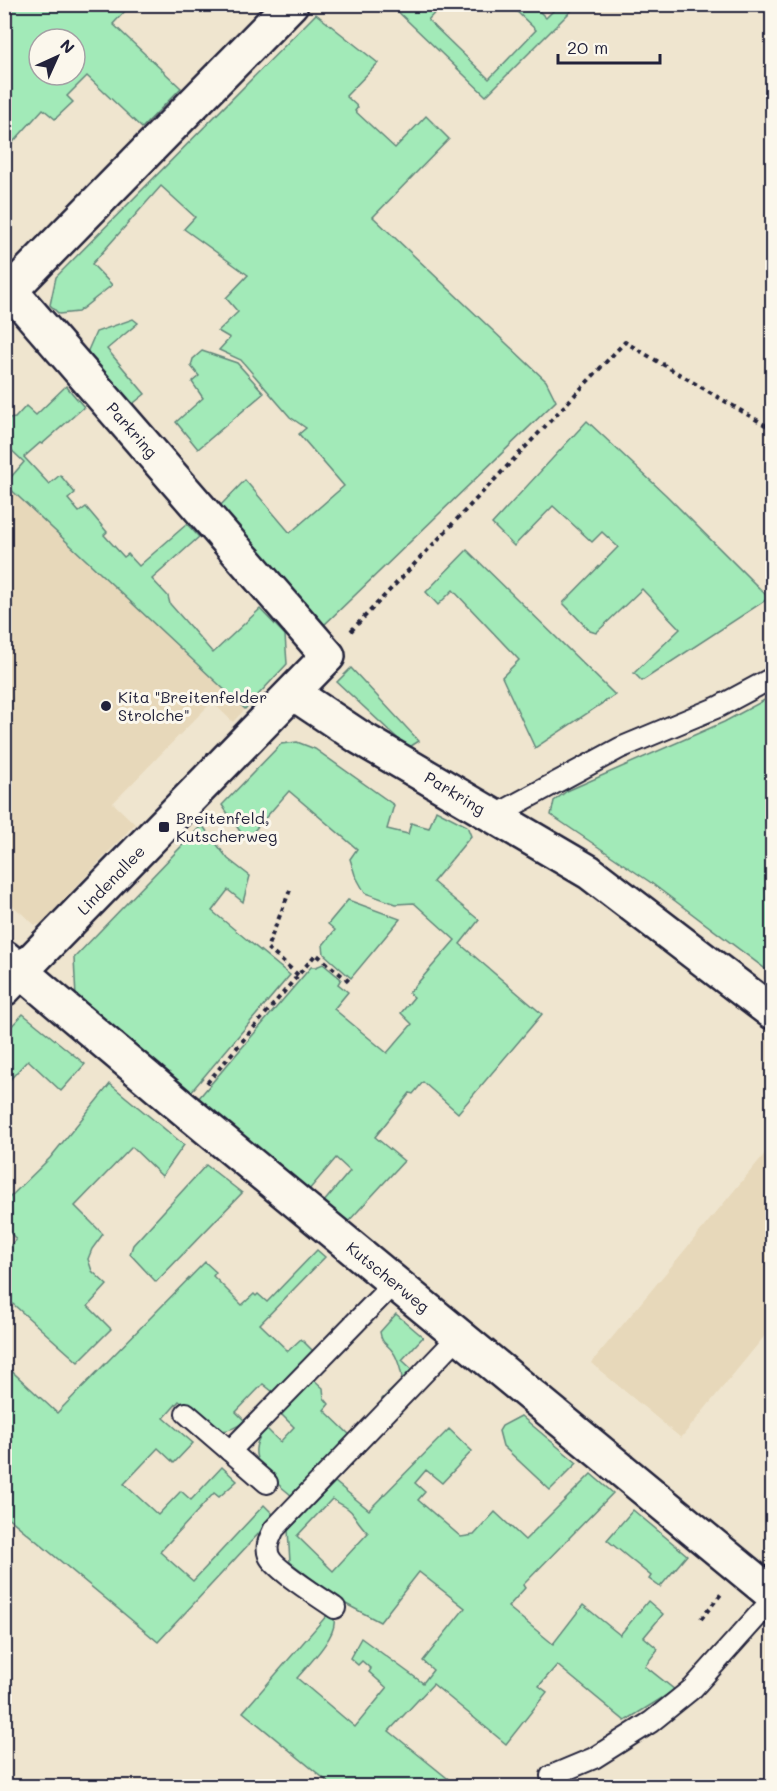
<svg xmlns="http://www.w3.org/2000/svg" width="777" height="1791" font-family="Mali,sans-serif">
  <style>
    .built { fill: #e7d8ba }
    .green { fill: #a2eab8; stroke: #62867a; stroke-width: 1.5; fill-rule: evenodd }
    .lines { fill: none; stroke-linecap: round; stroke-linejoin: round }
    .lane-casing { stroke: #22223b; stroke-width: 24 }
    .street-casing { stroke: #22223b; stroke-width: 38 }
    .path { stroke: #22223b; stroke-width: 4; stroke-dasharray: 4.5 4.5; stroke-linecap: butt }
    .lane { stroke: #fbf7ec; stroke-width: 20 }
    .street { stroke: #fbf7ec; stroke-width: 33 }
    .poi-dot { fill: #22223b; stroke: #fbf7ec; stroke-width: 2 }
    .labels { text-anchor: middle; stroke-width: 6; stroke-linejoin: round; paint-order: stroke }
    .street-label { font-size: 16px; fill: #22223b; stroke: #fbf7ec }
    .poi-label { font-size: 16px; fill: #22223b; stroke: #fbf7ec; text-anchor: start }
  </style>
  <rect width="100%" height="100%" fill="#efe5cf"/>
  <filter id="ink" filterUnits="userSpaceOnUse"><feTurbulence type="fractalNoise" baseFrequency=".0167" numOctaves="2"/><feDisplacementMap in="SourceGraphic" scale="12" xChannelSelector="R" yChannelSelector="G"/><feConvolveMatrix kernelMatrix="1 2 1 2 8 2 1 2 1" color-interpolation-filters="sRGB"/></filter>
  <g filter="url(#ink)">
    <g class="built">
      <path d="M4,484l241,225 -12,13 -21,-20 -9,9 -90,92 22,21 -94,100 -6,1 -30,-26z"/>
      <path d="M772,1145v182l-91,111 -90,-75z"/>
    </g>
    <g class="green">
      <path d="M4,5h117l5,5 -13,14 68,64 -39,40 -55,-52 -20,20 6,6 -18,17 -12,-10 -38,42zM39,39h36v36h-36z"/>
      <path d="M391,5h51l-14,15 61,59 47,-49 -26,-25h23l13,13 13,-13h18l-91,91z"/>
      <path d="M316,14l62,49 -32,33 12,11 -3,4 40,37 31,-32 23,23 -76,78 173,164 10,20 -232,224 -17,-10 -90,-106 28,-29 45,53 54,-47 -45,-52 7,-6 -16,-11 -49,-57 -22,-10 11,-12 -12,-7 20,-19 -12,-14 22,-23 -64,-46 11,-12 -34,-31 -69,78 20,21 -34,27 -19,2 -9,-9 6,-28z"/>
      <path d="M133,319l5,4 -31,26 38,45 -15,12 -44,-51 10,-23z"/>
      <path d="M202,351l35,12 27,30 -66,56 -22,-27 27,-24 -11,-16 7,-6 -8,-10 2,-7z"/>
      <path d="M66,386l18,21 -42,37 -2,-1 -16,14 25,27 11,-9 15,18 -7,6 11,13 7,-5 21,25 -3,3 20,22 4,-3 11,12 48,-42 12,13 -47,42 16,17 2,8 43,49 47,-44 25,26 2,29 -42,45 -240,-225 19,-22 -17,-16 -2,3v-35l4,5 6,-1 11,-12 10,9z"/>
      <path d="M587,421l79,74 103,103 -127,83 -8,-8 46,-44 -38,-40 -46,44 -6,-2 -27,-28 55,-56 -16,-15 -10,10 -39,-36 -39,40 -22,-22z"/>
      <path d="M467,550l148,145 -80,53 -33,-71 17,-17 -66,-70 -15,15 -12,-13z"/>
      <path d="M351,668l68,73 -11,7 -71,-66z"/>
      <path d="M772,696v278l-122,-92 -99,-67 3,-14 13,-10 157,-69z"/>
      <path d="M297,742l18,7 79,56 -7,24 21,5 3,-11 18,5 7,-18 31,16 4,10 -38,46 46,38 -19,24 82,70 -84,99 -35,-31 -10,12 -3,-1 -35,44 29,24 -57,62 -24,-20 27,-32 -14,-13 -28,33 -110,-92 113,-132h5l7,-3 18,15 -3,5 10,8 -14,17 53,44 25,-29 -11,-11 13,-16 -5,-4 46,-53 -41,-37 -18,1 -31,-11 -10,-18 -5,-16 7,-10 -68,-58 -43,49 -24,-35 59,-61z"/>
      <path d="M202,825l26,34 22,17 -7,26 -15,-12 -16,21 78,64 -100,118 -114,-95 -2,-40z"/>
      <path d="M348,900l52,19 -49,59 -27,-24 -1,-9 12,-15 -7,-6z"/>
      <path d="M23,1014l62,50 -24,27 -33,-31 -23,25v-52z"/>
      <path d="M110,1084l74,61 -22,31 -30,-29 -57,59 28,28 -11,15 -4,10 4,12 15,14 -19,21 23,23 -33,33 -73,-65v-45l11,-13 -11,-12v-25l45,-44z"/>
      <path d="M206,1165l36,28 -86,89 -26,-28 3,-9z"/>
      <path d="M317,1250l8,7 -65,67 28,27 13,-12 12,12 -40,41 -10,-8 -27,28 9,9c-32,24 -40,-1 -66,-20l-15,17 29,25 -19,20 -16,-15 -34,36 34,31 23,-24 10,9 31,-33 15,14 -18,16 -5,-4 -54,59 33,29 71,-76 11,11 -117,126 -153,-127 -1,-151 53,49 148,-151 11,10 -3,4 29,29 12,-11 2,2 2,-2 9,8z"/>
      <path d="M396,1314l27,23 -21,23 13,12 -31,31 -2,-4 20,-19c0,-8 -5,-23 -9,-28 -7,-10 -11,-7 -13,-20z"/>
      <path d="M312,1378l11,10 1,10 5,6 -5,6 27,26 -59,60c-23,-20 -52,-37 -26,-68l14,14 14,-15 -14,-14z"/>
      <path d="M521,1416l56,47 -27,27 -47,-44 -4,-15 3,-5z"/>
      <path d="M449,1429l23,22 -30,32 -16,-13 -11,13 10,9 -7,8 43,37 13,-2 21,-23 30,28 66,-66 22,19 -90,92 2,3 -17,19 45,37 30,-39 37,30 28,-34 15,13 -19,23 14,12 -13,17 30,24 -50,31 -68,-56 -18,21 8,6 -41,52 -73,-60 -44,47 68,55h-124l-90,-74 85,-98 6,6c3,16 -26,45 -37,58l58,49 32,-39 -18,-16 2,-3 -9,-8 -4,4 -8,-7 11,-20 62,45 10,-13 -10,-9 42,-53 -46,-36 -39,50 -36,-19 -54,-41 -2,-32 47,-48 34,28zM332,1499c7,5 16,7 21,15 5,7 8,12 15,19l-35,38 -36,-35z"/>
      <path d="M633,1510l54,45 -27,32 -11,-8 2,-3 -44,-36z"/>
    </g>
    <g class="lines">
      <defs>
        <g id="lane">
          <path d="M494,816l126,-68 98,-41 54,-29"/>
          <path d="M186,1413l81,70"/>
          <path d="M230,1451l165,-169"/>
          <path d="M335,1608c-14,-10 -61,-39 -66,-52 -4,-10 1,-18 5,-27l186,-194"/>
          <path d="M551,1776l43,-18 57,-36 42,-34 79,-88"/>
        </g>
        <g id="street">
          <path d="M4,283l324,373 -324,333"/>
          <path d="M11,290l280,-286"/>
          <path d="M293,693l66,44 230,135 183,140"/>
          <path d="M4,957l180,152 588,485"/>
        </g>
      </defs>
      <use href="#lane" class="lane-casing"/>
      <use href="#street" class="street-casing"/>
      <g class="path">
        <path d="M351,631l274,-289 147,87"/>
        <path d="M290,890l-23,58 31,27"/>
        <path d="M207,1083l109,-129 35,29"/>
        <path d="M701,1619l20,-25"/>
      </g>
      <use href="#lane" class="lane"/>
      <use href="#street" class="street"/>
    </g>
  </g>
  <g class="poi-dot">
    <circle cx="106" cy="706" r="6"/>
    <rect x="158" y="821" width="12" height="12" rx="3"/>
  </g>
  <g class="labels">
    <g class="street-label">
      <text transform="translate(132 430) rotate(49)" y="6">Parkring</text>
      <text transform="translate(455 793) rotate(31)" y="6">Parkring</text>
      <text transform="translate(111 880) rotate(-46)" y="6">Lindenallee</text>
      <text transform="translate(388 1277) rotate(39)" y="6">Kutscherweg</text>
    </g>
    <g class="poi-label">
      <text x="118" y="703">Kita "Breitenfelder<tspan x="118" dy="18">Strolche"</tspan></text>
      <text x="176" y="824">Breitenfeld,<tspan x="176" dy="18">Kutscherweg</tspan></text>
    </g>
  </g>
  <rect width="777" height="1791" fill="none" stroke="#fbf7ec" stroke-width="24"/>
  <rect x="12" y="12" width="753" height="1767" fill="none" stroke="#22223b" stroke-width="2" filter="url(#ink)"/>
  <g transform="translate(57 57) rotate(45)"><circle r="28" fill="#fbf7ec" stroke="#a4a2a5" stroke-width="1.5"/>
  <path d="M0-4.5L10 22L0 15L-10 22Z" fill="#22223b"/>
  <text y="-9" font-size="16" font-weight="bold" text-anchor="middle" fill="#22223b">N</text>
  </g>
  <path d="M558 54v9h102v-9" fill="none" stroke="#22223b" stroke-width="3"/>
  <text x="567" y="54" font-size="18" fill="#22223b" stroke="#fbf7ec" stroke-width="4.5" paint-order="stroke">20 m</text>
</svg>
